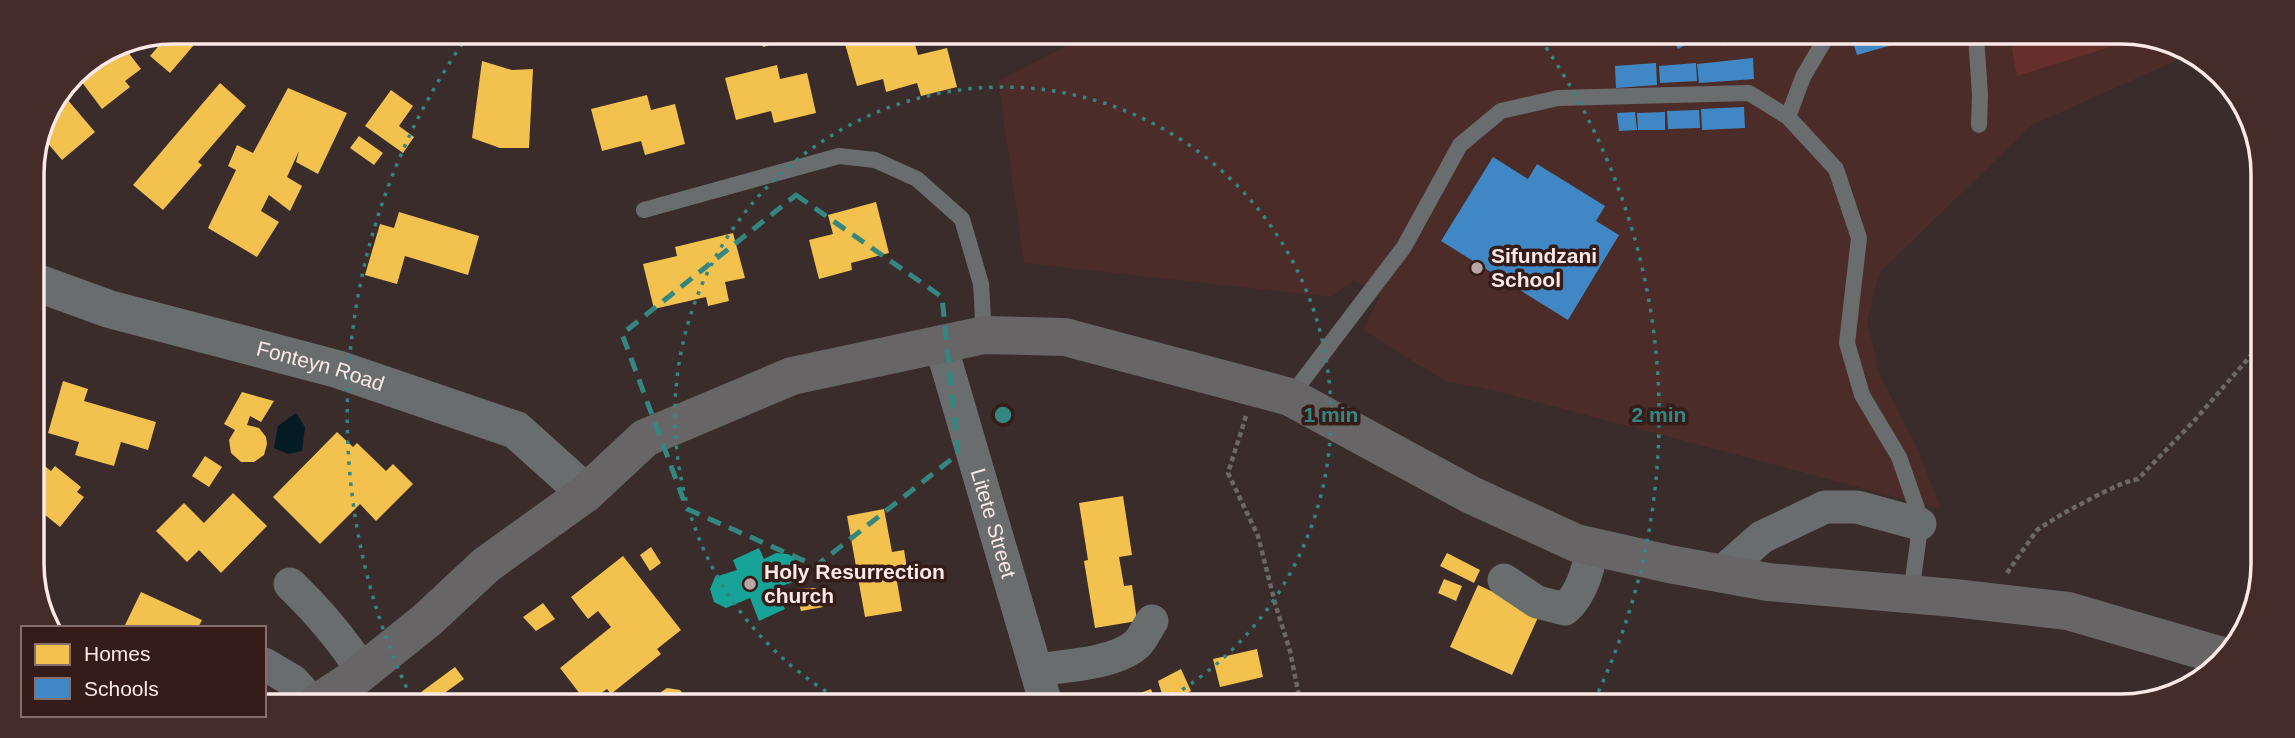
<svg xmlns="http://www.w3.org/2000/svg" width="2295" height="738" font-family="Arial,sans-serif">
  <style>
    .built { fill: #4c2c29 }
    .green { fill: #672f2b }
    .water { fill: #051b23 }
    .homes { fill: #f2c14e }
    .schools { fill: #3f88c5 }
    .public { fill: #17a398 }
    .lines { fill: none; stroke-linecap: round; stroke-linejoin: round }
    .path { stroke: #6b6866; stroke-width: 4.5; stroke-dasharray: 5 3.5; stroke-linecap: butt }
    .service { stroke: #6a6d6e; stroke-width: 16 }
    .minor { stroke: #6a6d6e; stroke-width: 33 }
    .tertiary { stroke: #6a6d6e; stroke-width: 38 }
    .secondary { stroke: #676566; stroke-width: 38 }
    .marked { fill: none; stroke: #338780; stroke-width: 5; stroke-dasharray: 14 9; stroke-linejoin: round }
    .ring { fill: none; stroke: #338780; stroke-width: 3.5; stroke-dasharray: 3.5 7 }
    .poi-dot { fill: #b8a7a5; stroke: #361c19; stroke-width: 2.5 }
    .labels { text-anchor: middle; stroke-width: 7; stroke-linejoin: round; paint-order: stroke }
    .poi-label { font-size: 21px; font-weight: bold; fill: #fce9e7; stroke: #361c19; text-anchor: start }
    .street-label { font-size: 21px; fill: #fce9e7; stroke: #361c19 }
    .rim { fill: none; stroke: #fce9e7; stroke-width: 3.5 }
    .centre { fill: #338780; stroke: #361c19; stroke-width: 3.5 }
    .ring-label { font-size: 21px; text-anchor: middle; font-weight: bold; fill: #338780; stroke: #361c19; stroke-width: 7; stroke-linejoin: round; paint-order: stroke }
  </style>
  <rect width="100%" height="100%" fill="#3a2c2a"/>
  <path class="built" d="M1089,34l1069,2 31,19 -157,70 -153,148 -12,48 13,54 37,73 24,61 -453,-120 -43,-8 -82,-51 17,-33 -26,-17 -23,17 -307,-34 -26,-182z"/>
  <path class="green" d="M2010,36h135l-128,40z"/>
  <path class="water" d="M296,413l9,14 -3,24 -14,3 -14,-6 4,-22z"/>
  <g class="homes">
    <path d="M174,32h31l-35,41 -20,-17 13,-15 -7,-6z"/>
    <path d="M759,33h48v1l-44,13z"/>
    <path d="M859,33h37l3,12 15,-4 4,14 29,-7 10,39 -36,9 -4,-13 -31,9 -3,-13 -26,7 -14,-49z"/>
    <path d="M124,47l17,22 -16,12 5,6 -28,22 -21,-28z"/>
    <path d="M482,61l30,9 21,-1 -4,79h-29l-28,-10z"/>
    <path d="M777,65l3,14 27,-6 9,40 -42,10 -3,-12 -35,9 -11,-42z"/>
    <path d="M220,83l26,23 -48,56 4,3 -39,45 -30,-25z"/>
    <path d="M288,88l59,25 -29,61 -22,-12 3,-11 -12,26 15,9 -12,25 -21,-16 -8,16 18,11 -22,35 -49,-29 28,-58 -8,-4 9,-21 16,8z"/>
    <path d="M391,90l22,16 -14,20 15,11 -11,16 -38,-27z"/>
    <path d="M61,92l34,40 -33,28 -23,-27 3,-14z"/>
    <path d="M647,95l4,15 24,-6 10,40 -40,11 -4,-14 -39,10 -11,-42z"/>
    <path d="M359,136l24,17 -9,12 -24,-17z"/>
    <path d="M876,202l13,51 -38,10 1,7 -33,9 -10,-39 24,-6 -5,-19z"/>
    <path d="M399,212l80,24 -11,39 -63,-19 -8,28 -32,-9 15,-51 14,4z"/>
    <path d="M733,233l12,45 -20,4 4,19 -21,5 -2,-9 -52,12 -11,-45 34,-8 -2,-9z"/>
    <path d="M63,381l25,8 -4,12 72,21 -8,28 -27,-8 -7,24 -39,-11 4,-13 -31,-9z"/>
    <path d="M242,392l32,9 -13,21 -11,-6 -3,9 12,3 7,9 1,7 -3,11 -10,7h-13l-10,-9 -2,-13 6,-10 -11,-6z"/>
    <path d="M337,432l16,15 4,-4 29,28 7,-7 20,20 -37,37 -16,-17 -40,40 -47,-47z"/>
    <path d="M205,456l17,11 -13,20 -17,-11z"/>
    <path d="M37,460l14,11 4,-5 26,21 -4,5 7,5 -24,30 -26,-21 -1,-42z"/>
    <path d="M233,493l34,33 -46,47 -22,-23 -12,12 -31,-31 28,-28 20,20z"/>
    <path d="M1123,496l9,59 -13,2 5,29 8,-1 5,36 -42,7 -11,-67 4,-1 -9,-57z"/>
    <path d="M884,509l8,43 12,-2 4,24 -12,2 6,35 -37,6 -18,-101z"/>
    <path d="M651,547l10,16 -11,8 -10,-16z"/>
    <path d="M1447,553l33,17 -6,13 -34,-17z"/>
    <path d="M623,556l58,74 -24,19 4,5 -50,40 -4,-5 -20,14 -27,-35 51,-41 -13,-16 -10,8 -17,-22z"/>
    <path d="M1444,579l18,7 -6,15 -18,-8z"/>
    <path d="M1478,585l62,28 -28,62 -62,-28z"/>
    <path d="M816,588l7,19 -22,4 -6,-22z"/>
    <path d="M141,592l61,28 -4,8h-66l-7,-3z"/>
    <path d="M543,603l12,16 -19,12 -13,-14z"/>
    <path d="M1257,649l6,28 -43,10 -7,-28z"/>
    <path d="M455,667l9,12 -32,23h-16l-3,-4z"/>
    <path d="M1181,669l10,22 -26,13 -7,-23z"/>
    <path d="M667,688l13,2 10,13h-37l8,-11z"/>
    <path d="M1151,689l5,15h-45z"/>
  </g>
  <g class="schools">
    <path d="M1528,35h42l-26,9z"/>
    <path d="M1671,35h33l-26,14z"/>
    <path d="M1851,36h38l3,9 -35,10z"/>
    <path d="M1753,58l1,21 -55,4 -2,-19z"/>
    <path d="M1656,63l1,22 -41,3 -1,-22z"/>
    <path d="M1696,63l1,18 -37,2 -1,-17z"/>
    <path d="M1744,107l1,21 -43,2 -1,-21z"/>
    <path d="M1699,110l1,18 -32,1 -1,-18z"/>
    <path d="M1635,112l2,18 -18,1 -2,-18z"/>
    <path d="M1665,112v18h-27l-1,-17z"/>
    <path d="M1493,157l35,22 9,-15 68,42 -9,15 23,14 -51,85 -127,-79z"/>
  </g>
  <path class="public" d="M759,548l5,11 12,-6 12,1 6,4 4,12 -5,12 -17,6 9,21 -26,12 -9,-23 -24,10 -12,-6 -4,-13 5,-12 22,-7 -4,-10z"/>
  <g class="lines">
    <g class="path">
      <path d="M1723,44l30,-9"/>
      <path d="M1246,416l-18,57 30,63 17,67 15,48 9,45 -4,8"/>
      <path d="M2007,573l30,-43 25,-16 34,-18 27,-13 15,-4 56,-58 66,-76"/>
    </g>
    <g class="service">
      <path d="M1976,36l4,59 -1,30"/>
      <path d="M1788,117l15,-40 24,-41"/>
      <path d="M644,210l195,-54 36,4 42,19 45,40 19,65 3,51"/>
      <path d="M1290,397l114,-150 56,-102 41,-34 57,-13 191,-5 39,24 48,52 23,69 -12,105 15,52 37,62 22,63 -10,74"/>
    </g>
    <g class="minor">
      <path id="s1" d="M940,342l106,362"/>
      <path d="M1721,573l41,-36 63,-30h32l63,17"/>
      <path d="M1504,580l33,22 28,7c17,-15 23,-40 28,-62"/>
      <path d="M290,584c28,27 52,55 73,88"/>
      <path d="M264,664l29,17 19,21"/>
      <path d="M1036,670c28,-4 79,-6 101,-26 6,-6 10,-16 15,-23"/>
    </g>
    <path class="tertiary" id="s2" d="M32,281l77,28 228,60 179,61 70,63"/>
    <path class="secondary" d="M318,702l34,-22 75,-60 59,-55 100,-72 59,-55 147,-62 192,-41 81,2 225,60 181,98 105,48 93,21 99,18 186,16 114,13 154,45"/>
  </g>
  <path class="marked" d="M796,195l146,102 16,157 -142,112 -129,-57 -65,-175z"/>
  <g class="ring">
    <path d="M844 702A328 328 0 1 1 1160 703"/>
    <path d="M411 697A656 656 0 0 1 469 34M1540 39A656 656 0 0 1 1593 703"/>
  </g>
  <g class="poi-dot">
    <circle cx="1477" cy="268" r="7"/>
    <circle cx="750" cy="584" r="7"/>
  </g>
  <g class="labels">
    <g class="poi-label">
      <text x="1491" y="263">Sifundzani<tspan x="1491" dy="24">School</tspan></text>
      <text x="764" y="579">Holy Resurrection<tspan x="764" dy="24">church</tspan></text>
    </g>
    <g class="street-label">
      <text dy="7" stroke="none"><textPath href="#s2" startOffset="301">Fonteyn Road</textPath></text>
      <text dy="7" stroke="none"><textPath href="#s1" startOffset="189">Litete Street</textPath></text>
    </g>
  </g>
  <path d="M0 0H2295V738H0ZM174 44H2121A130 130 0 0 1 2251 174V564A130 130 0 0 1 2121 694H174A130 130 0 0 1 44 564V174A130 130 0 0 1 174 44Z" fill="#462c29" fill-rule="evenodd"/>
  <path class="rim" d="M174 44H2121A130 130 0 0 1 2251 174V564A130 130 0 0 1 2121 694H174A130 130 0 0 1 44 564V174A130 130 0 0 1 174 44Z"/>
  <circle cx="1003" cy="415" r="10" class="centre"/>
  <g class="ring-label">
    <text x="1331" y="422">1 min</text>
    <text x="1659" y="422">2 min</text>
  </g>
  <rect x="21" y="626" width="245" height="91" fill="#361c19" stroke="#856e6b" stroke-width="2"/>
  <rect x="35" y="644" width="35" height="21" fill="#f2c14e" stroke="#856e6b" stroke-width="2"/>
  <text x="84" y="661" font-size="21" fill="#fce9e7">Homes</text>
  <rect x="35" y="678" width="35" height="21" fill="#3f88c5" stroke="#856e6b" stroke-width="2"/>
  <text x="84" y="696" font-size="21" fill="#fce9e7">Schools</text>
</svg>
